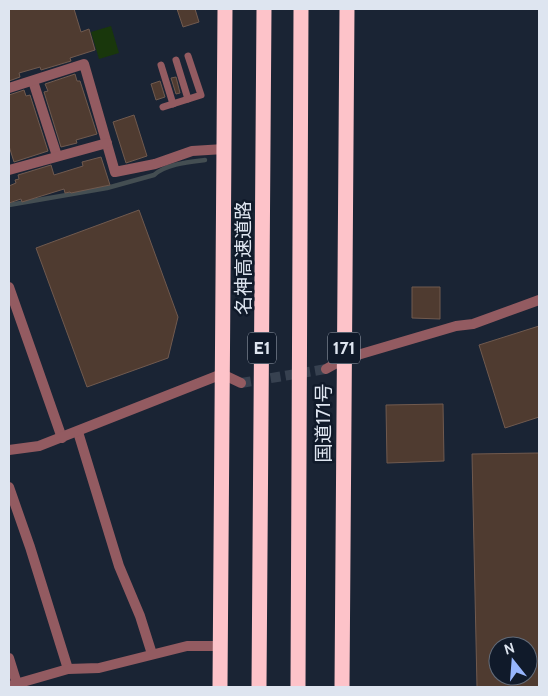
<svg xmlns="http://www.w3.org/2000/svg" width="548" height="696" font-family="Cabin,'Noto Sans JP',sans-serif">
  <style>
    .green { fill: #19370c }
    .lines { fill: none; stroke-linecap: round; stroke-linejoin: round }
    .stream { stroke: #444e52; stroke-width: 4.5 }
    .building { fill: #4f3b30; stroke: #705a4f; fill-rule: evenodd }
    .street-tunnel { stroke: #374150; stroke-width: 10; stroke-dasharray: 10 5; stroke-linecap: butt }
    .lane { stroke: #935b61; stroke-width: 7 }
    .street { stroke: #935b61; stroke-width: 10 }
    .highway { stroke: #fdc3c9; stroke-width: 15 }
    .labels { text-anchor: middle; stroke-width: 5; stroke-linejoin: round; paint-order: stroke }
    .shield { fill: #101a2a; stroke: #a0a8b5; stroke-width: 1 }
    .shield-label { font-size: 18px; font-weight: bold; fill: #dee5f0 }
    .street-label { font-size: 19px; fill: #dee5f0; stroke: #101a2a }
  </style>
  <rect width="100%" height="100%" fill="#1a2434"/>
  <path class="green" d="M111,26l8,27 -20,6 -8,-27z"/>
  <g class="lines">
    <path class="stream" d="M9,205l98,-17 47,-13c12,-11 35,-13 51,-15"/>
  </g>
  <g class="building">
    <path d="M9,9h65l7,23 8,-3 6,21 -25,8 1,3 -30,9 -1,-3 -21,6 1,4 -11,4z"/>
    <path d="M177,9h18l4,13 -16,5z"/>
    <path d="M75,74l2,7h3l17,53 -21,6 1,3 -16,4 -17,-55 4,-1 -3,-7z"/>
    <path d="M176,77l4,16 -4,1 -5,-16z"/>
    <path d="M160,81l5,16 -9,3 -5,-16z"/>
    <path d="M24,90l2,6 4,-1 18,56 -34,11 -5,-16v-51z"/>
    <path d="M134,115l13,41 -21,7 -13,-41z"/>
    <path d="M101,157l9,28 -39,8 -1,-1 -5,1 -1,-4 -42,13 -1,-3 -12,4v-17l7,-3 -1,-3 4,-1 -1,-4 33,-10 3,10 29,-9 -1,-4z"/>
    <path d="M139,210l39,107 -10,41 -81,29 -51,-139z"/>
    <path d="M412,287h28v32l-28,-1z"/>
    <path d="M539,326v91l-34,11 -26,-83z"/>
    <path d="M443,404l1,57 -57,2 -1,-58z"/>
    <path d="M539,453v234h-62l-5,-233zM498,646h30v30h-30z"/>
  </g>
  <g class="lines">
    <path class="street-tunnel" d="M241,383l85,-14"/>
    <g class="lane">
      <path d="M176,60l12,39"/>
      <path d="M161,65l12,39"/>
      <path d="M163,107l38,-12 -13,-39"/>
    </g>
    <g class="street">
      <path d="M33,81l24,75"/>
      <path d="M9,88l75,-24 31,108 40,-8 37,-13 32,-2"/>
      <path d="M9,170l98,-27"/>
      <path d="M9,287l53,151"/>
      <path d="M326,369l18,-10 112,-33 17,-2 66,-24"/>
      <path d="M78,432l41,134 21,50 12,38"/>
      <path d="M9,450l30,-4 183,-72 19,9"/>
      <path d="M9,487l21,60 38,122"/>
      <path d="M9,658l9,29"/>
      <path d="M9,686l59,-17 31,-1 88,-22h33"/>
    </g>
    <g class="highway">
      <path d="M220,687l5,-678"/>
      <path d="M259,687l5,-678"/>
      <path d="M298,687l3,-678"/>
      <path d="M342,687l5,-678"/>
    </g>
  </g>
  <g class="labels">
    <g class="shield">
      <rect x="248" y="332.5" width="28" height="31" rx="4"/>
      <rect x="328" y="332.5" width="32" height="31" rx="4"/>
    </g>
    <g class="shield-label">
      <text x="262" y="354">E1</text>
      <text x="344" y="354">171</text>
    </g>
    <g class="street-label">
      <text transform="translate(243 258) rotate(-90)" y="7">名神高速道路</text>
      <text transform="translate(323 423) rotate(-90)" y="7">国道171号</text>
    </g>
  </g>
  <rect width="548" height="696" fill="none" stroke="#dee5f0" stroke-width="20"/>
  <g transform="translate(513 661) rotate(343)"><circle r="24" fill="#101a2a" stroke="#626b79"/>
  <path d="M0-4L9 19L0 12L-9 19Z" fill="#97b6fd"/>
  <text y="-8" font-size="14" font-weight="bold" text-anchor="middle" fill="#dee5f0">N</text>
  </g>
</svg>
